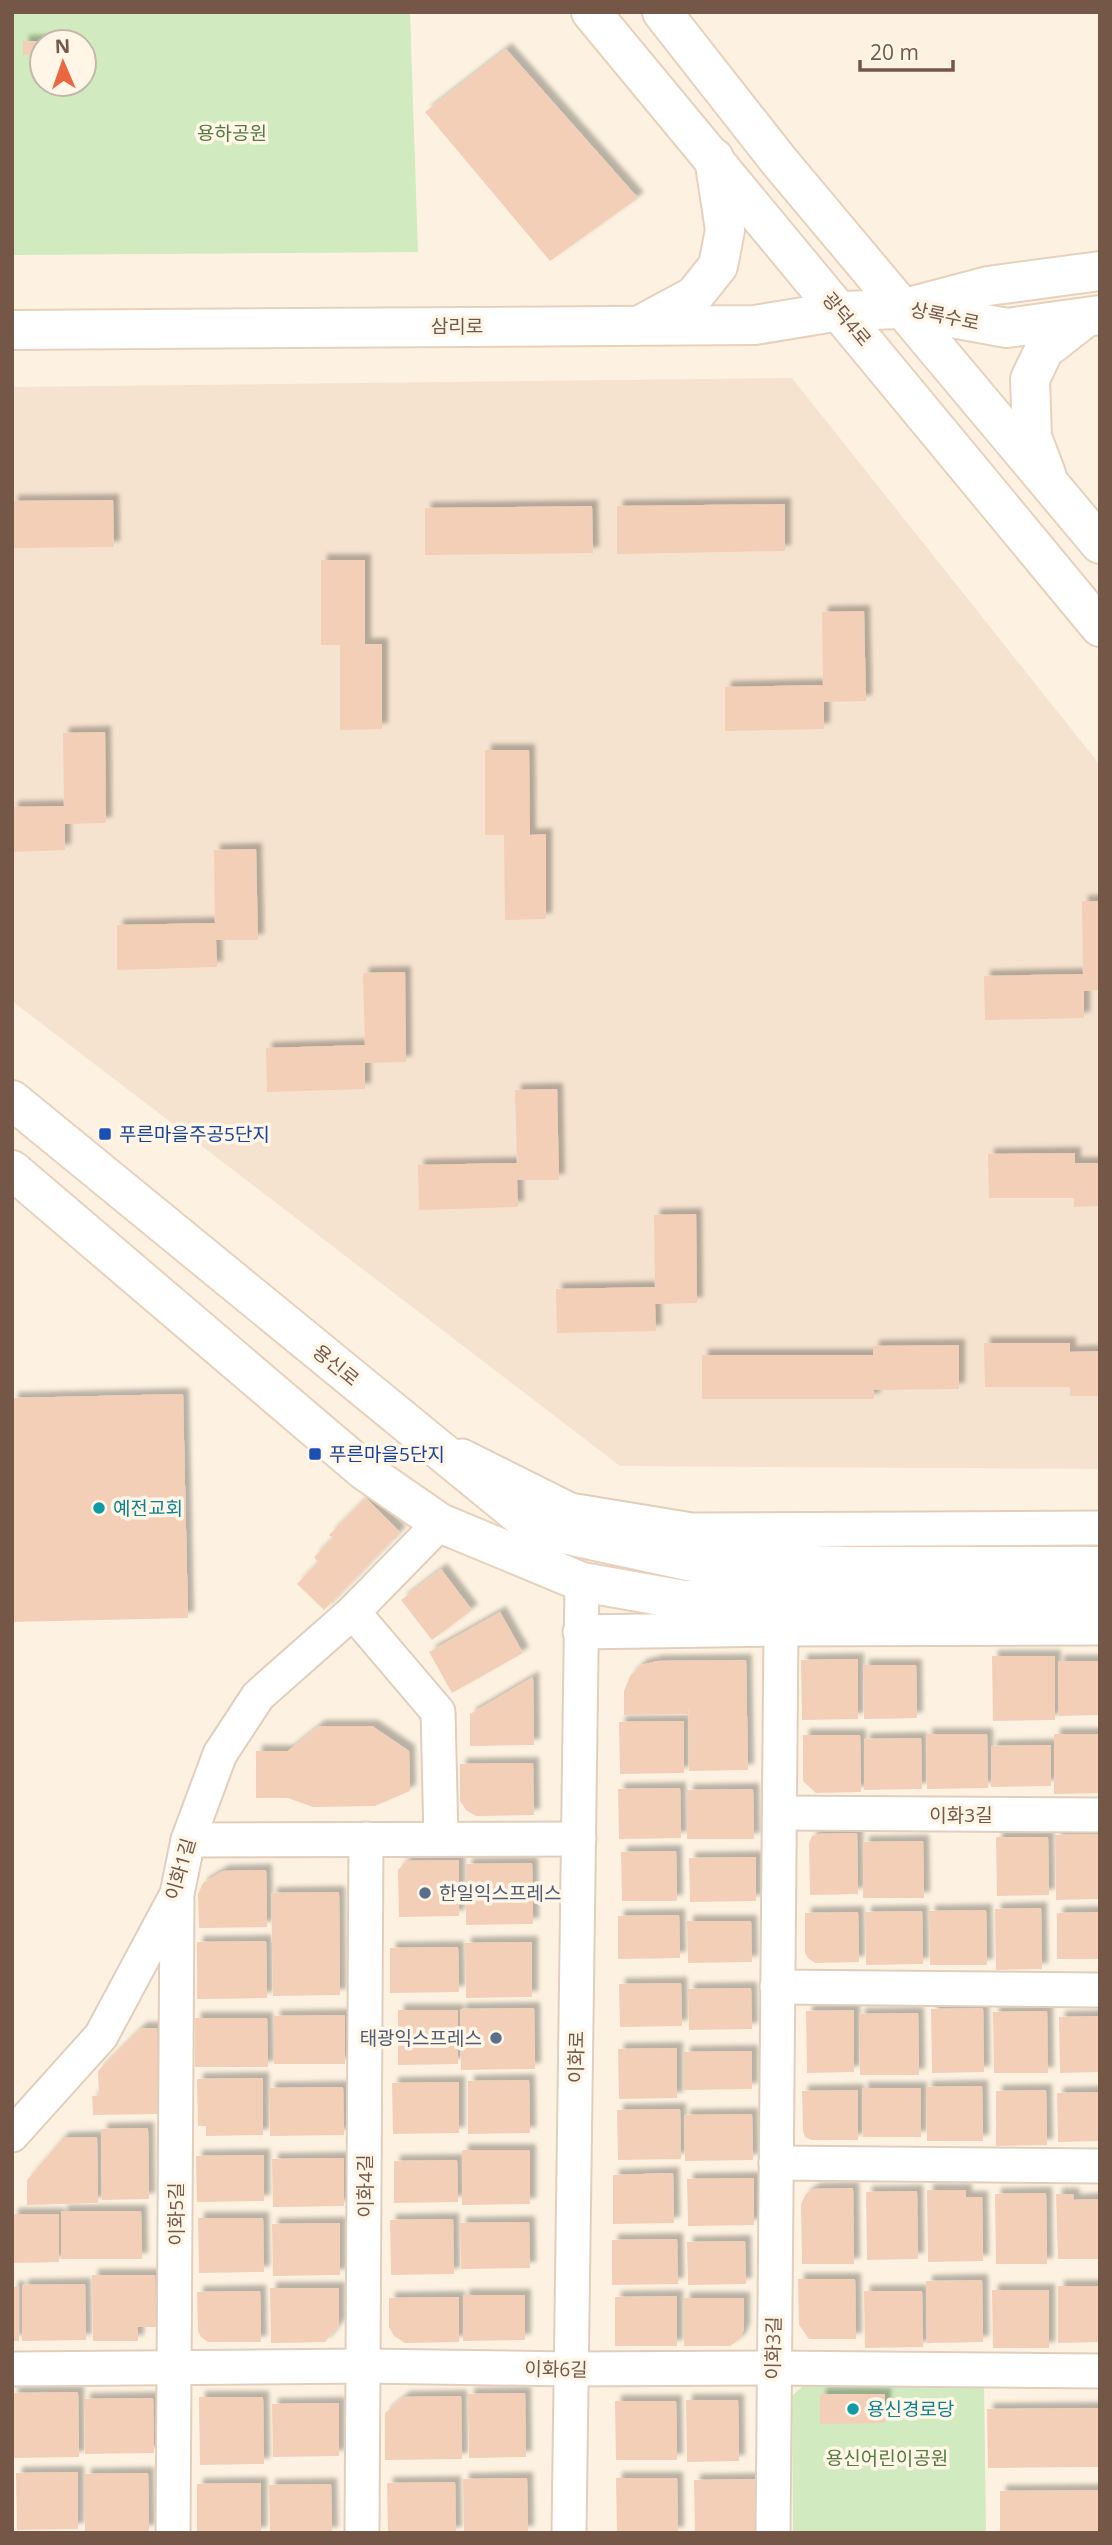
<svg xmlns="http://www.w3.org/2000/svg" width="1112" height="2545" font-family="'Open Sans','Noto Sans KR',sans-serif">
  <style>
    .residential { fill: #f5e3cf }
    .green { fill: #d1eabf; fill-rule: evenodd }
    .building { fill: #f3cfb8; filter: url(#shadow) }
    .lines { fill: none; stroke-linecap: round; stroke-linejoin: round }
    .street-casing { stroke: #e1cebd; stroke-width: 37 }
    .secondary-casing { stroke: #e8d1bc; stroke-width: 42 }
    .street { stroke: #fff; stroke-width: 33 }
    .secondary { stroke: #fff; stroke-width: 38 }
    .transit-dot { fill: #1a4fb4; stroke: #fff6e8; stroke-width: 2.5 }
    .culture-dot { fill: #0f9aa8; stroke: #fff6e8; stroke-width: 2.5 }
    .service-dot { fill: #5c6f8a; stroke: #fff6e8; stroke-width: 2.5 }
    .labels { text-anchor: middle; stroke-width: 7; stroke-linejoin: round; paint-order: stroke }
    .park-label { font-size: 19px; fill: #517b3f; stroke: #fff6e8 }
    .street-label { font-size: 19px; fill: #755747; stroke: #fff6e8 }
    .transit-label { font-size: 19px; fill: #164399; stroke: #fff6e8; text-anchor: start }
    .culture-label { font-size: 19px; fill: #0d838f; stroke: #fff6e8; text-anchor: start }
    .service-label { font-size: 19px; fill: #4e5e75; stroke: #fff6e8; text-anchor: start }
  </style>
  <defs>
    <filter id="shadow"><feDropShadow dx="6" dy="-6" stdDeviation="2" flood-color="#0004"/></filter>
  </defs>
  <rect width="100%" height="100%" fill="#fdf2e1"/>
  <path class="residential" d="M792,378l308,387v704l-480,-3 -608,-465v-614z"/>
  <g class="green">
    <path d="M12,12h398l8,240 -406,3zM42,42h42v42h-42z"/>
    <path d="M984,2382l2,151h-193l-1,-137 12,-11z"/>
  </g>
  <g class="building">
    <path d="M23,41h19v13l-19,1z"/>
    <path d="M506,49l132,149 -88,63 -125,-149z"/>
    <path d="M113,500l1,47 -102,1v-47z"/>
    <path d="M785,504v47l-168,3v-48z"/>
    <path d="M592,506l1,47 -168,2v-47z"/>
    <path d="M321,560h44v84h17v85l-42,1v-85h-19z"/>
    <path d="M864,611l2,90 -42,1v27l-99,2v-44l98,-2 -1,-73z"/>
    <path d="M105,732l1,91 -41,1v26l-53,2v-45l52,-1 -1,-73z"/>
    <path d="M485,750h44l1,85 16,-1v85l-41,1 -1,-85h-19z"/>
    <path d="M256,849l2,91h-42l1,27 -100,3v-45l98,-2 -1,-73z"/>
    <path d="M1082,901h18v89l-16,1v27l-99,2 -1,-44 99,-2z"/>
    <path d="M405,972l1,90 -41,1v26l-98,3 -1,-44 99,-3 -2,-72z"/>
    <path d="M557,1089l2,91h-42l1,27 -99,3 -1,-45 99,-2 -2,-73z"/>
    <path d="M1075,1153v10h25v43l-26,1v-9h-85l-1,-44z"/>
    <path d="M696,1214l1,89 -42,1 1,27 -99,2 -1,-44 99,-2 -1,-72z"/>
    <path d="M984,1343h86v9l30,-1v45h-30v-9h-85z"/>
    <path d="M959,1345v44l-85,1v9h-172v-44h171v-9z"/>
    <path d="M183,1394l5,224 -176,4v-224z"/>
    <path d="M366,1498l34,34 -76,78 -27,-26 21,-22 -4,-5 19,-19 -4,-3z"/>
    <path d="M441,1569l31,41 -40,30 -31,-40z"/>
    <path d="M500,1612l23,41 -71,40 -23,-41z"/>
    <path d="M992,1656h63v64l-62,1z"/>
    <path d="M858,1659v60l-56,1 -1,-60z"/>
    <path d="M746,1660l2,110 -59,1 -1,-77v20l-64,1v-24l6,-15 11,-11 16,-4z"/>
    <path d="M1058,1661h42v54l-41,1z"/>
    <path d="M863,1665h53l1,53 -53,1z"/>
    <path d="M533,1677l1,68 -64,1v-32z"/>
    <path d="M684,1721v52l-64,1 -1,-52z"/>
    <path d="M319,1726h53l37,25 1,40 -35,15 -62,1 -25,-9h-32v-47h32z"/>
    <path d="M926,1734h61l1,54 -61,1z"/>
    <path d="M1054,1734h46v59l-46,1z"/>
    <path d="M803,1735h57l1,57 -45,1 -13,-12z"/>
    <path d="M921,1738l1,51 -58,1v-51z"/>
    <path d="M1051,1745v41l-60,1v-41z"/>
    <path d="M533,1763l1,52 -58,1 -10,-6 -6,-9v-37z"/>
    <path d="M680,1788l1,50 -62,1 -1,-50z"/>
    <path d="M753,1789l1,50h-67v-49z"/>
    <path d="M857,1833l1,61 -48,1 -1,-52 3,-7 6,-2z"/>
    <path d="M1100,1834v65l-44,1 -1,-65z"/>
    <path d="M996,1837h52l1,58 -52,1z"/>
    <path d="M923,1841l1,57h-61v-56z"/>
    <path d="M676,1851l1,50h-55l-1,-49z"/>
    <path d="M756,1857v44l-66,1 -1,-44z"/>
    <path d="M459,1860v56l-60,1 -1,-47 8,-9z"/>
    <path d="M532,1863l1,61 -67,1v-61z"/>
    <path d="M266,1870l1,57 -68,1 -1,-34 5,-11 20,-12z"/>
    <path d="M339,1892l1,103 -67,1 -2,-103z"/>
    <path d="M1041,1908l1,61 -46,1 -1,-61z"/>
    <path d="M986,1910l1,55h-57l-1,-54z"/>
    <path d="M922,1911l1,53 -57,1 -1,-53z"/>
    <path d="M858,1912l1,50 -44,1 -7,-5 -3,-5v-40z"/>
    <path d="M1100,1912v47h-43v-46z"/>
    <path d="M679,1915l1,43 -62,1v-43z"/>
    <path d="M687,1921h64l1,41 -64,1z"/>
    <path d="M266,1941l1,57 -70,1v-57z"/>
    <path d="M532,1942v55l-66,1 -1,-55z"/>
    <path d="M458,1947l1,45 -69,1v-45z"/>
    <path d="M681,1983l1,43 -62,1 -1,-43z"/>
    <path d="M751,1988l1,41 -63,1 -1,-41z"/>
    <path d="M534,2008l1,61 -74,1 -1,-61z"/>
    <path d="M983,2008l1,64 -52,1 -1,-64z"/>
    <path d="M398,2010h60v54l-60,1z"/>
    <path d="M854,2010v62l-47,1 -1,-62z"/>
    <path d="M1047,2011l1,62h-54l-1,-61z"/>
    <path d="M918,2013l1,62h-59l-1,-61z"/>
    <path d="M345,2015v49h-71v-48z"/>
    <path d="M1100,2016v56l-40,1 -1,-56z"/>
    <path d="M195,2018h72l1,49h-73z"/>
    <path d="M141,2028h16l1,86 -65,1 -1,-19h7l-1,-25z"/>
    <path d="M677,2048v50l-58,1 -1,-50z"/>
    <path d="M752,2051v38l-68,1v-38z"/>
    <path d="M263,2078v57l-57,1v-10h-8l-1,-47z"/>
    <path d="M529,2080l1,53 -62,1v-53z"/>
    <path d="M459,2082v51l-66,1 -1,-51z"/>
    <path d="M982,2086l1,55h-56l-1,-54z"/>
    <path d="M343,2087l1,48 -74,1 -1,-48z"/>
    <path d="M862,2088h59v49h-58z"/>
    <path d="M858,2090v50h-47l-6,-3 -2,-6 -1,-40z"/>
    <path d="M1046,2090l1,55 -51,1v-55z"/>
    <path d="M1100,2092v49l-42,1 -1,-49z"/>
    <path d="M680,2109l1,50 -63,1 -1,-50z"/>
    <path d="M752,2114l1,46 -68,1 -1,-46z"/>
    <path d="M148,2128l1,71 -47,1 -1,-71z"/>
    <path d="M97,2137l1,66 -71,2v-25l36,-42z"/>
    <path d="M462,2150h68v54l-68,1z"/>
    <path d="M264,2155v46l-67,1 -1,-46z"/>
    <path d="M344,2158v48l-71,1 -1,-48z"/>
    <path d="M457,2160l1,42 -64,1v-42z"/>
    <path d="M673,2173l1,50 -61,1v-49z"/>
    <path d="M754,2178v47l-66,1 -1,-47z"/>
    <path d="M853,2188l1,76h-52l-1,-60 5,-10 8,-5z"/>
    <path d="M927,2190h39v7h16l1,64 -55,1z"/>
    <path d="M917,2191l1,68 -51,1 -1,-68z"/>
    <path d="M1046,2193l1,71h-51l-1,-70z"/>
    <path d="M1056,2194h17l1,6 24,-1v60h-40z"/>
    <path d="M61,2211h80l1,48h-81z"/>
    <path d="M12,2214h47v48l-47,1z"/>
    <path d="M198,2218h65l1,54 -65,1z"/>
    <path d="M453,2219l1,55 -63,1 -1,-55z"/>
    <path d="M529,2222l1,46 -69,1 -1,-46z"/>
    <path d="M340,2223v52l-67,1 -1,-52z"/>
    <path d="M677,2239l1,45 -66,1v-45z"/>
    <path d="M745,2241l1,43 -58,1 -1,-43z"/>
    <path d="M92,2275h63l1,52h-18v14h-45z"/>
    <path d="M798,2279h57l1,60h-47l-10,-14z"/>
    <path d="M982,2280l1,62 -56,1 -1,-62z"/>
    <path d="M85,2284l1,56 -64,1v-56z"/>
    <path d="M1058,2286h42v56l-42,1z"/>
    <rect x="12" y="2287" width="7" height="54"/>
    <path d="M270,2288h69v37l-14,17 -54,1z"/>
    <path d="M992,2290h57v58h-56z"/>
    <path d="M260,2291l1,51h-53l-7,-5 -3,-6 -1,-39z"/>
    <path d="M864,2291h58l1,56 -58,1z"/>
    <path d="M463,2295h62v45l-62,1z"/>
    <path d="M677,2296v50h-62v-49z"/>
    <path d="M459,2297v45l-54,1 -11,-7 -5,-9v-29z"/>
    <path d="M684,2298h60v31l-4,10 -10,7h-46z"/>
    <path d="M78,2392l1,65 -67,1v-65z"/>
    <path d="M525,2393l1,64 -57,1 -1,-64z"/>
    <path d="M820,2394h65v29l-65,1z"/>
    <path d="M461,2396l1,63 -77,1v-47l19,-16z"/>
    <path d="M199,2397h64l1,67 -64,1z"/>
    <path d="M153,2398l1,55 -69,1 -1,-55z"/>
    <path d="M686,2400h52l1,61 -52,1z"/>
    <path d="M615,2401h61l1,59h-61z"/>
    <path d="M339,2403v53l-66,1 -1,-53z"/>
    <path d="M1100,2408v59l-112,1 -1,-59z"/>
    <path d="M78,2472v57l-61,1 -1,-57z"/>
    <path d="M148,2473l1,58 -64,1v-58z"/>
    <path d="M527,2478l1,54 -64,1 -1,-54z"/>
    <path d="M616,2478h61l1,55h-61z"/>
    <path d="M759,2479l1,54h-65l-1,-53z"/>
    <path d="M455,2482l1,51h-68l-1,-50z"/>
    <path d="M261,2483v50h-64v-49z"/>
    <path d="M331,2484l1,49h-62l-1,-48z"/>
    <path d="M1100,2490v43h-100v-42z"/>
  </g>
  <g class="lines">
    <defs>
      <g id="street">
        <path d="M462,1456l108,54 122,20 408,-2"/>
        <path d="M353,1612l85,100 3,127"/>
        <path d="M580,1632l201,-3 319,-1"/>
        <path d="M780,1813l320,2"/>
        <path d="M188,1840l391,-1"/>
        <path d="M777,1987l323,3"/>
        <path d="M12,2135l89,-99 76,-142 11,-54 32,-86 38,-58 95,-84 87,-89"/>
        <path d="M776,2163l324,3"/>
        <path d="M12,2369l352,-3 206,3 203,-1 327,3"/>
        <path d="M173,2533l4,-633"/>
        <path d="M362,2533l4,-694"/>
        <path d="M569,2533l13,-951"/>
        <path d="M773,2533l8,-904"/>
      </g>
      <g id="secondary">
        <path d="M591,12l509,615"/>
        <path d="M662,12l117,149 321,383"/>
        <path d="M914,311l93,17 93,-13"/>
        <path d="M644,323l50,-27 24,-30 7,-36 -11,-72"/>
        <path d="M12,330l743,-5 85,-14 61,-2 87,-23 112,-15"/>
        <path d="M1046,474l-14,-37 -2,-58 14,-29 41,-32"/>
        <path d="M12,1100l523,428 157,34 159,4h249"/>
        <path d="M12,1170l353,301 75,52 142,59 102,18h416"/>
      </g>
    </defs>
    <use href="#street" class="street-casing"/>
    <use href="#secondary" class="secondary-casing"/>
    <use href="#street" class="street"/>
    <use href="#secondary" class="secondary"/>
  </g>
  <g class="transit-dot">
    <rect x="98" y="1127" width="14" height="14" rx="3.5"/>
    <rect x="308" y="1447" width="14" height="14" rx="3.5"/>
  </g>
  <g class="culture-dot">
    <circle cx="99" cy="1508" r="7"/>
    <circle cx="853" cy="2409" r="7"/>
  </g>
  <g class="service-dot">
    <circle cx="425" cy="1893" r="7"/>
    <circle cx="496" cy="2038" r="7"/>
  </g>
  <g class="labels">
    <g class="park-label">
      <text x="232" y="140">용하공원</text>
      <text x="887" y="2465">용신어린이공원</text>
    </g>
    <g class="street-label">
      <text transform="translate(945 316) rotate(12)" y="7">상록수로</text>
      <text transform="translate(847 319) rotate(50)" y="7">광덕4로</text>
      <text x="457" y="333">삼리로</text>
      <text transform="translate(336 1365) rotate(39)" y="7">용신로</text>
      <text x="961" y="1822">이화3길</text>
      <text transform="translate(180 1869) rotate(-74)" y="7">이화1길</text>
      <text transform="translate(576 2057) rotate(-89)" y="7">이화로</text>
      <text transform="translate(365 2186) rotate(-90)" y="7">이화4길</text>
      <text transform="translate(176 2214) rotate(-90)" y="7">이화5길</text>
      <text transform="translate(773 2348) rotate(-89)" y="7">이화3길</text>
      <text transform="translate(556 2369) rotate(1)" y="7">이화6길</text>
    </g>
    <g class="transit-label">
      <text x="119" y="1141">푸른마을주공5단지</text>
      <text x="329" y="1461">푸른마을5단지</text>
    </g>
    <g class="culture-label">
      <text x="113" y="1515">예전교회</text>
      <text x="867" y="2416">용신경로당</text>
    </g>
    <g class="service-label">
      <text x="439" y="1900">한일익스프레스</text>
      <text x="482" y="2045" text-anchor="end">태광익스프레스</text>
    </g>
  </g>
  <rect width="1112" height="2545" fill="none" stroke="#755747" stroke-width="28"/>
  <g transform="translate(63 63) rotate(358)"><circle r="33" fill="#fff6e8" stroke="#c8b6a8" stroke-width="2"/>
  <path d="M0-5L12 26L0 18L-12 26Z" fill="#eb6742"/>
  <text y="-10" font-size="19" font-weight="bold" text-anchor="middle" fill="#755747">N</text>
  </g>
  <path d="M860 60v10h93v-10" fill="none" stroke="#755747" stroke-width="3.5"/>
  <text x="870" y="60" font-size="21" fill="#755747" stroke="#fff6e8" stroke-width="5" paint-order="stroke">20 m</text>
</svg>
